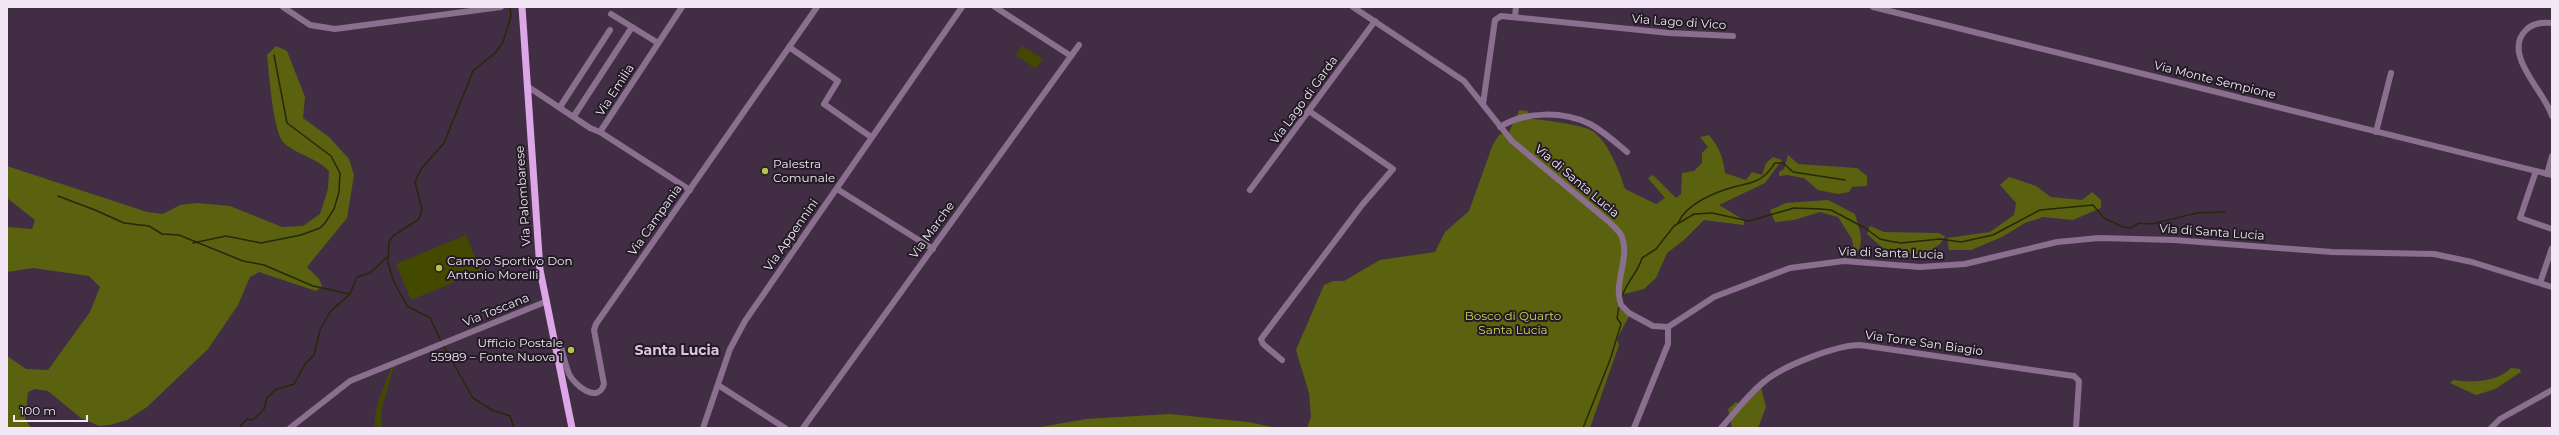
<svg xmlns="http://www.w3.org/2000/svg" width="2559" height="435" font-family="Montserrat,sans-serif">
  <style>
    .green { fill: #444900 }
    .forest { fill: #5b620f }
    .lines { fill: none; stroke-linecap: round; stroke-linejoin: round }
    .stream { stroke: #262908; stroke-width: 1.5 }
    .minor { stroke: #8a6f8f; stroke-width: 6 }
    .major { stroke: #dda6e7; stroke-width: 7 }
    .poi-dot { fill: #b5c249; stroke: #221a24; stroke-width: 1.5 }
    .labels { text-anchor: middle; stroke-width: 4; stroke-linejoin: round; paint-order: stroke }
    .street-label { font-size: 12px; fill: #f3e7f5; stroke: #221a24 }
    .poi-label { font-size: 12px; fill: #f3e7f5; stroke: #221a24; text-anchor: start }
    .park-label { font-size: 12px; fill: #c9d751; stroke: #221a24 }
    .quarter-label { font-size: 14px; font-weight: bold; fill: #dbc3df; stroke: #221a24 }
  </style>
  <rect width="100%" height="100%" fill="#412e44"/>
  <g class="green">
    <path d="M1022,46l21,13 -7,10 -20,-14z"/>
    <path d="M466,235l15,36 -70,29 -15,-36z"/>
    <path d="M397,365l-4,4 -12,42 1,17h-7c-2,-20 10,-43 17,-61z"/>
  </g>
  <g class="forest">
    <path d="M276,46l11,5 18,46 -2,21 26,19 20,22 5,16 -7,43 -40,49 12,12 3,7 -6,5 -57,-19 -9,5 -12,28 -30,44 -61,58 -20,13 -17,5 -11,1 -18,-8 -33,-27 -13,-2 -7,3 -3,27 6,9h-24v-72l19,13 22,1 42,-58 10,-25 -11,-11 -56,-8 -26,4v-45l25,2 3,-9 -28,-22v-32l140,46 16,2 17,-9 17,-2 33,3 52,21 21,-1 17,-12 8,-25 1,-18c-13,-14 -32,-16 -45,-28 -11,-10 -15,-71 -17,-88z"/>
    <path d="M1519,110l8,1 6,8c12,1 52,6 61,13 15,12 26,40 31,57l31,15 9,-6 -17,-20 5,-3 23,23 5,-4 1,-21 12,-2 8,-8v-10l6,-6 -8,-10 9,-2c10,12 14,22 16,38l21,7 6,-8 10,3 4,-12 7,-6 9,3 -17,23 -46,22 25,15v5l-40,-5 -20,20 -17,13 -11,25 -12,11 -28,7 2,10 11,10 -12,23 2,6 -29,83h-283l4,-11 -2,-24 -13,-43 28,-65 9,-4h11l36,-21 55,-8 10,-20 24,-21 24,-67 7,-10 9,1c1,-10 8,-15 10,-25z"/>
    <path d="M1788,155l10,9 59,4 10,8v10l-15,1 -3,5 -11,2 -20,-4 -14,-12 -17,-3 -8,1v-4l5,-3z"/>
    <path d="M2009,177l27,9 15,11 31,3 10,-8 9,8v8l-28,12 -30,-3 -18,6 -23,14 -31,13h-22l-2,-12 43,-6 24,-17 2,-12 -16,-18z"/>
    <path d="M1828,200l27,14c4,15 11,29 0,42l-3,-17 -14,-22 -18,-5 -26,8 -19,2 -5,-12 16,-7z"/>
    <path d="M1870,226l14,6 54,1 7,3 -4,7 -16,12 -39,-4 -19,-17z"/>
    <path d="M2511,368l9,1 1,3 -26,17 -19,6 -26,-12 4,-3c17,3 44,2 57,-12z"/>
    <path d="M1761,387l5,20 -8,21h-26l-4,-19 8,-7 7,3z"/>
    <path d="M1170,414l78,8 29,6h-242l51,-9z"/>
  </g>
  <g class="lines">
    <g class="stream">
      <path d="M58,196l37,14 29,13 25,3 13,8 17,1 64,26 21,4 49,21 37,8"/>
      <path d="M1678,223c8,-19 37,-31 56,-36 10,-3 23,-4 31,-12 4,-3 7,-8 10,-12h8l10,9 52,8"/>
      <path d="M193,243l33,-7 35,7 40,-8 19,-7 5,-5 9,-14 5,-17 1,-19 -9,-17 -44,-33 -13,-68"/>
      <path d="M1622,297c4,-15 16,-24 20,-39l14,-9 18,-23 20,-12 18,-1 37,8 45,-13 27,1 10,1 34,18 15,11 9,2 12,2 39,-4 21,3 32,-7 47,-25 53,-5 11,13 19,9 8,1 8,-5 12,1 46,-11 28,-1"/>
      <path d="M441,341l-11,-23 -23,-12 -13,-24 -6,-19 1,-21 4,-6 26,-17 3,-10 -7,-27 6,-13 23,-26 29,-72 22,-18 8,-11 8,-26 -1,-9"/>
      <path d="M443,345l30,53 19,12 18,6 4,12"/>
      <path d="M239,428l8,-9 6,1 11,-11 3,-11 8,-8 19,-6 11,-20 9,-9 6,-25 10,-18 20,-18 7,-17 13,-4 17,-16"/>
      <path d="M1583,428l27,-68 11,-36 -4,-6 2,-12"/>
    </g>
    <g class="minor">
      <path d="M283,7l27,18 25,4 166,-22"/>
      <path d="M995,7l76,49"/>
      <path d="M1353,7l111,74 48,60 96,80c5,5 12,10 14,16 8,21 -9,47 -1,68l8,8 24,13 15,1 46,-30 76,-29 54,-7 76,6 45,-3 92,-22 42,-4 75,2 158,12 102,2 38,8 80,25"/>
      <path d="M1873,7l679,168"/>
      <path d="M611,14l47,29"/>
      <path d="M1515,16l1,-9"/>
      <path d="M2552,23c-9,-1 -19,0 -26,7 -25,24 20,63 26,86"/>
      <path d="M789,47l49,34 -14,23 47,33"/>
      <path d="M527,86l63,42 10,4 82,-125"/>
      <path d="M1483,104l12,-84 6,-4 168,17 64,3"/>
      <path d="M560,107l50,-77"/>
      <path d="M574,116l58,-89"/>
      <path d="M1500,127c25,-16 63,-16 90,-3 13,7 25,18 37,28"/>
      <path d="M600,132l90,58"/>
      <path d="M2376,132l15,-59"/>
      <path d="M2536,171l-16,47 32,11"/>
      <path d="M2547,174l5,-18"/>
      <path d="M837,189l96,60"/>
      <path d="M1250,190l125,-169"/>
      <path d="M2540,283l12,-35"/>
      <path d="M553,343h7c3,11 5,21 9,31 6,12 29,30 35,10l-10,-54 2,-6 221,-317"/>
      <path d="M1282,360l-19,-16 -2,-5 101,-134 31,-36 -84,-58"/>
      <path d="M718,385l67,43"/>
      <path d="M290,428l60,-47 195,-79"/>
      <path d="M703,428l27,-79 15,-28 217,-314"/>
      <path d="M803,428l276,-383"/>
      <path d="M1634,428l34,-84v-17"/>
      <path d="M1721,428c15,-16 27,-34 44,-47 18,-15 71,-36 95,-36l214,31 5,5 -3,47"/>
      <path d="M2491,428l9,-9 52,-29"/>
    </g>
    <path class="major" d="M522,7l18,263 32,158"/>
  </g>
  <g class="poi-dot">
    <circle cx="765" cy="171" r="4"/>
    <circle cx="439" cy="268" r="4"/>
    <circle cx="571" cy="350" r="4"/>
  </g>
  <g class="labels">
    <g class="street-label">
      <text transform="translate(1679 22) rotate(4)" y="4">Via Lago di Vico</text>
      <text transform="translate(2215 80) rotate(14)" y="4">Via Monte Sempione</text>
      <text transform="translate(615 90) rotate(-57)" y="4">Via Emilia</text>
      <text transform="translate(1304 100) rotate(-54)" y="4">Via Lago di Garda</text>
      <text transform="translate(1577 181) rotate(40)" y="4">Via di Santa Lucia</text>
      <text transform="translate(523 196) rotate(-94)" y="4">Via Palombarese</text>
      <text transform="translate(655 220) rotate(-55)" y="4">Via Campania</text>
      <text transform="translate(932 230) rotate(-54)" y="4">Via Marche</text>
      <text transform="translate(2212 232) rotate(4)" y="4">Via di Santa Lucia</text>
      <text transform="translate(791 235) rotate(-55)" y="4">Via Appennini</text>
      <text transform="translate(1891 253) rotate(2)" y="4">Via di Santa Lucia</text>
      <text transform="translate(496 310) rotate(-22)" y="4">Via Toscana</text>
      <text transform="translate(1924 343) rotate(8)" y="4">Via Torre San Biagio</text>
    </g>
    <g class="poi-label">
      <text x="773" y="168">Palestra<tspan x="773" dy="14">Comunale</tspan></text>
      <text x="447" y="265">Campo Sportivo Don<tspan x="447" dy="14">Antonio Morelli</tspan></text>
      <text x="563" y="347" text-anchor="end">Ufficio Postale<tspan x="563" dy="14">55989 – Fonte Nuova 1</tspan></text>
    </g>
    <g class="park-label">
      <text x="1513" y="320">Bosco di Quarto<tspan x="1513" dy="14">Santa Lucia</tspan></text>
    </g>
    <g class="quarter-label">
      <text x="677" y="355">Santa Lucia</text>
    </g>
  </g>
  <rect width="2559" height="435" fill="none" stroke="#f3e7f5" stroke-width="16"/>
  <path d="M14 415v6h73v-6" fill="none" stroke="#f3e7f5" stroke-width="2"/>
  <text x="20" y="415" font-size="12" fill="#f3e7f5" stroke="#221a24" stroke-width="3" paint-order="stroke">100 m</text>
</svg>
